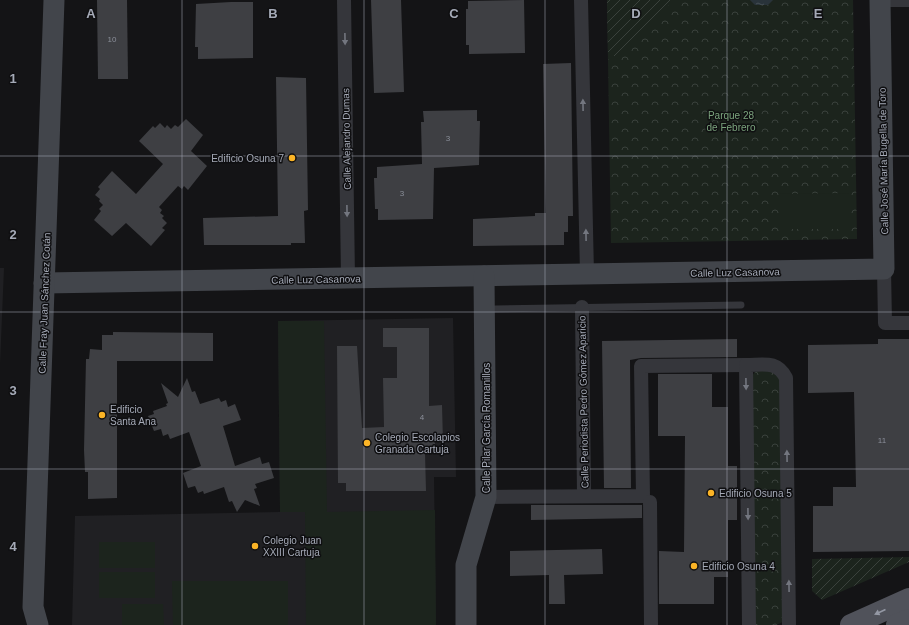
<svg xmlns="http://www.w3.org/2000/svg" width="909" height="625" font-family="Arial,sans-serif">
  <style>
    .built { fill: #202023 }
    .park { fill: url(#park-crowns) }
    .garden { fill: url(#garden-furrows) }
    .pitch { fill: #1c241d }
    .water { fill: url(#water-ripples) }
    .building { fill: #3e3f43 }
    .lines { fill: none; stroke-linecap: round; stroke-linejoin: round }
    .lane { stroke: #35363b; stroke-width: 7 }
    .street { stroke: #35363b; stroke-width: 14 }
    .secondary { stroke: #42454b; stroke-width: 21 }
    .primary { stroke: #50525a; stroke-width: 22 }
    .oneway { fill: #73767f }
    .oneway2 { fill: #9498a4 }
    .grid { fill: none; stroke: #a5aab7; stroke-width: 1; stroke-opacity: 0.55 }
    .poi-dot { fill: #fbb426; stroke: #0f0f11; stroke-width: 1.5 }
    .labels { text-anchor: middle; stroke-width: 3; stroke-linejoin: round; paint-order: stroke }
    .number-label { font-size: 8px; fill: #8b8f9a }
    .park-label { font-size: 10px; fill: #7ba37d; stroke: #0f0f11 }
    .street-label { font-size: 10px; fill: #a5aab7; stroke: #0f0f11 }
    .poi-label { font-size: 10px; fill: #a5aab7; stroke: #0f0f11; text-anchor: start }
    .grid-label { font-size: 13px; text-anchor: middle; font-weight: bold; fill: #a5aab7; stroke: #0f0f11; stroke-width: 3; stroke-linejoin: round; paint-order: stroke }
  </style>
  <defs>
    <pattern id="park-crowns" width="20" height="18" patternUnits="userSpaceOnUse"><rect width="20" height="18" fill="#1c241d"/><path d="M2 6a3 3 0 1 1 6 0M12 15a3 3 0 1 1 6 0" fill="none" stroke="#3a413c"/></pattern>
    <pattern id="garden-furrows" width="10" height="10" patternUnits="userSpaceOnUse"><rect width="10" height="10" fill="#1c241d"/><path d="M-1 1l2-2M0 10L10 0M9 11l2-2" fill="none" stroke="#3a413c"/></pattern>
    <pattern id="water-ripples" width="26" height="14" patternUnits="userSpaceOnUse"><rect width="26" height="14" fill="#29333a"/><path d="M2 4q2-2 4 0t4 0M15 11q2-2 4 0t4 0" fill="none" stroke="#454e54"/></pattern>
  </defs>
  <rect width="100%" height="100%" fill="#141416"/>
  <g class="built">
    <path d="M0,268h4l-4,96z"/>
    <path d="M453,318l3,159h-22l2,148h-364l3,-109 205,-4 -2,-191z"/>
  </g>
  <g class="park">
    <path d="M607,0h246l4,239 -246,4z"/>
    <path d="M756,371h19l7,7 3,243 -9,4h-22l-3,-248z"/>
  </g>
  <g class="garden">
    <path d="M607,0h63v4l-53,52h-9z"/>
    <path d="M909,557v5l-87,38 -10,-9v-32z"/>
  </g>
  <g class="pitch">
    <path d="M849,193v36h-70v-35z"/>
    <path d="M278,321h46l3,191 108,-2 1,115h-130l-1,-113h-25z"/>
    <rect x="99" y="542" width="56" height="26"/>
    <rect x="99" y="572" width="56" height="26"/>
    <path d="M172,581h116v44h-115z"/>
    <path d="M122,604h41l1,21h-42z"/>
  </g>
  <path class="water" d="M750,0h23l-5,5h-13z"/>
  <g class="building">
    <path d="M97,0h30l1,79h-30z"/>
    <path d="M371,0h30l3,92 -30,1z"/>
    <path d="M524,0l1,53 -56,1v-9h-3v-36h2v-8z"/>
    <path d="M231,2h22v56l-55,1v-12h-3l1,-43z"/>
    <path d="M571,63l2,153h-5v16h-4v13l-91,1v-27l62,-3v-3h11l-3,-149z"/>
    <path d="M276,77l30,1 2,132 -4,1 1,32h-14v2h-87l-1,-27 75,-2z"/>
    <path d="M477,110v11h3l-1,44 -45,3 -1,51 -55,1v-11h-3l-1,-31h3v-11l45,-3 -1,-42h3l-1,-11z"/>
    <path d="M186,119l17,16 -12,16 16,15 -19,24 -4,-4 -2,3 -4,-3 -19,21 3,3 -2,3 4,3 -2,2 5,5 -5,5 3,2 -14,16 -25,-23 -14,13 -18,-16 7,-9 -2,-2 4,-4 -4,-4 1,-2 -5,-4 5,-6 -2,-2 14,-16 24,23 27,-30 -24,-23 14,-15 2,2 5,-5 5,5 2,-3 4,4 4,-4 3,2z"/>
    <path d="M383,328h46v78l13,-1 1,37h-8v11h-10l1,38h-80v-8h-8l-1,-137h20l5,82 22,-1 -1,-49h14v-31h-14z"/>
    <path d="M113,332l100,1v28h-96v137l-29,1v-27h-3l-1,-22 2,-91h3l1,-10 12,1v-15h11z"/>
    <path d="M737,339v18l-96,1 -11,2 1,128h-27l-2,-147z"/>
    <path d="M878,339h31v212l-96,1v-46h20v-19h23l-2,-95 -46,1v-48l70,-1z"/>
    <path d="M658,374h54v33h16v59h9v54h-9v57h-14v27h-55v-53l25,1 1,-116h-27z"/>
    <path d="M187,378l5,14 3,-1 5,13 19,-6 2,4 5,-2 2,7 7,-3 6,16 -18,6 12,40 25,-9 2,7 7,-2 5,16 -19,6 2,4 -3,1 6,17 -15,-6 -8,12 -5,-11 -3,1 -5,-15 -20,7 -1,-3 -5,2 -3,-7 -7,2 -5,-15 18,-7 -12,-34 -19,7 -2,-5 -5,2 -2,-7 -7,2 -6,-15 6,-2 -1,-3 14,-5 -1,-2 2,-1 -7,-20 17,14z"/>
    <path d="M531,505h111v13l-111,2z"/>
    <path d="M602,549l1,25 -39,1 1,29h-16v-29l-39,1v-25z"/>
  </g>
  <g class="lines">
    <path class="lane" d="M495,309l246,-4"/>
    <g class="street">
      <path d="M344,0l4,278"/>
      <path d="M581,0l6,274"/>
      <path d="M880,0h29"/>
      <path d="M884,269l1,54h24"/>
      <path d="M582,307l2,189"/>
      <path d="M486,497l157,-1 -2,-130 105,-1"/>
      <path d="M650,502l1,123"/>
      <path d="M749,625l-3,-260c17,0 31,-5 40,13l3,247"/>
    </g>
    <g class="secondary">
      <path d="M44,283l840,-14 -4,-269"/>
      <path d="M38,625l-5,-18 21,-607"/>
      <path d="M466,625v-60l20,-68 -2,-221"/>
    </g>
    <g class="primary">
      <path d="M851,625l58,-26"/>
      <path d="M897,625l12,-5"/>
    </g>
  </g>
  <defs><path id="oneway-solid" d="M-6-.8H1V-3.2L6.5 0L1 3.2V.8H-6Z"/></defs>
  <g class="oneway">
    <use href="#oneway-solid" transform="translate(345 39) rotate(89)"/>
    <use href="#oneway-solid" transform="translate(583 105) rotate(-91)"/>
    <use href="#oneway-solid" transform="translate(347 211) rotate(89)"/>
    <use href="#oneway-solid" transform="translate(586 235) rotate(-91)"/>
    <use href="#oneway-solid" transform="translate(746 384) rotate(89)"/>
    <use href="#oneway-solid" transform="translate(787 456) rotate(-91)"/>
    <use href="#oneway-solid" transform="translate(748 514) rotate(89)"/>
    <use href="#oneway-solid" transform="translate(789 586) rotate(-91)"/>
  </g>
  <use class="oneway2" href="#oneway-solid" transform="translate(880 612) rotate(156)"/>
  <path class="grid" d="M182,0v625M364,0v625M545,0v625M727,0v625M0,156h909M0,312h909M0,469h909"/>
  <g class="poi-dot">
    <circle cx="292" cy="158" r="4"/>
    <circle cx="102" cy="415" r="4"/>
    <circle cx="367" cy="443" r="4"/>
    <circle cx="711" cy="493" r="4"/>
    <circle cx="255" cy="546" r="4"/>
    <circle cx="694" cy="566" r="4"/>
  </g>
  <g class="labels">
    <g class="number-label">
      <text x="112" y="42">10</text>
      <text x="448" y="141">3</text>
      <text x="402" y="196">3</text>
      <text x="422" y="420">4</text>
      <text x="882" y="443">11</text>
    </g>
    <g class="park-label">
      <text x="731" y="119">Parque 28<tspan x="731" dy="12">de Febrero</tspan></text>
    </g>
    <g class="street-label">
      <text transform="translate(346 139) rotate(-91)" y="4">Calle Alejandro Dumas</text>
      <text transform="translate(883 161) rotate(-91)" y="4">Calle José María Bugella de Toro</text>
      <text transform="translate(735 272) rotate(-1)" y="4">Calle Luz Casanova</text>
      <text transform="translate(316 279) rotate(-1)" y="4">Calle Luz Casanova</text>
      <text transform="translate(44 303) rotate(-88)" y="4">Calle Fray Juan Sánchez Cotán</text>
      <text transform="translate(583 402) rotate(-91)" y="4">Calle Periodista Pedro Gómez Aparicio</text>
      <text transform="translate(486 428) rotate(-90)" y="4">Calle Pilar García Romanillos</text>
    </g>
    <g class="poi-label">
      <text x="284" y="162" text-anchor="end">Edificio Osuna 7</text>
      <text x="110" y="413">Edificio<tspan x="110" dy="12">Santa Ana</tspan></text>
      <text x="375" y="441">Colegio Escolapios<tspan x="375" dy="12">Granada Cartuja</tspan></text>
      <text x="719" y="497">Edificio Osuna 5</text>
      <text x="263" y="544">Colegio Juan<tspan x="263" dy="12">XXIII Cartuja</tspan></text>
      <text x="702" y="570">Edificio Osuna 4</text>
    </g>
  </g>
  <g class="grid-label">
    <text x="91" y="18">A</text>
    <text x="273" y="18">B</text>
    <text x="454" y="18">C</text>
    <text x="636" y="18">D</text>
    <text x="818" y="18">E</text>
    <text x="13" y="83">1</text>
    <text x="13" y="239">2</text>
    <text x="13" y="395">3</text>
    <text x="13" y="551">4</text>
  </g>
</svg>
